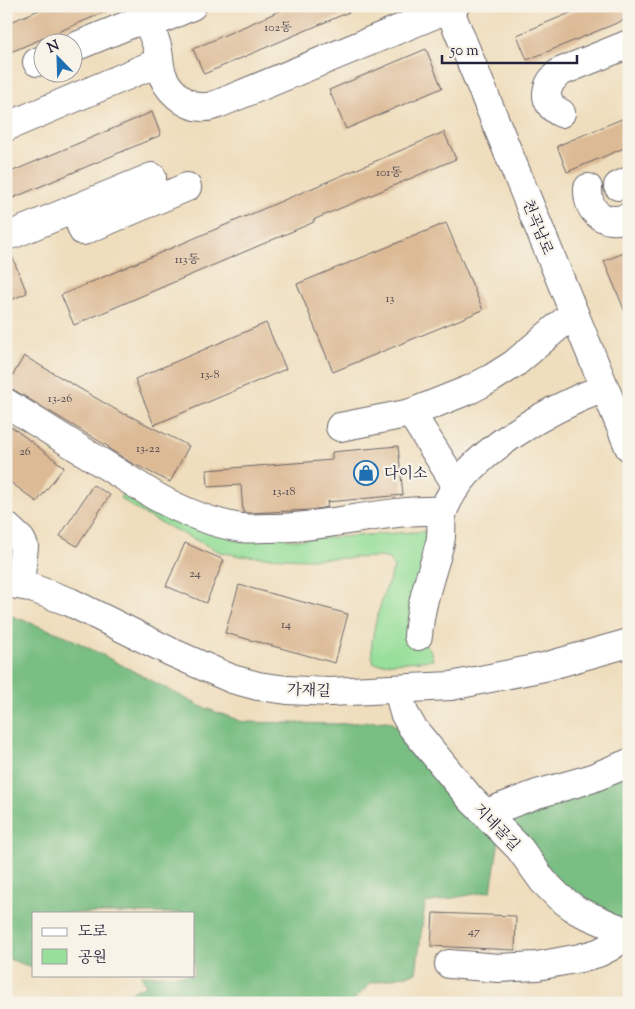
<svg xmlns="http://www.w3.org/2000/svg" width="635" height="1009" font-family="'Sorts Mill Goudy','Noto Serif KR',serif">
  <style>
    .green { fill: #97df9a; stroke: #5c806a }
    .forest { fill: #79be82; stroke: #4e705e }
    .building { fill: #dcba95 }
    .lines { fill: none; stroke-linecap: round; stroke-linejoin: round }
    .minor-casing { stroke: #6a6468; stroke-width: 30 }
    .minor { stroke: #fff; stroke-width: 28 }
    .labels { text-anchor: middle; stroke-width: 4.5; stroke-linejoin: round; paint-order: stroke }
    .number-label { font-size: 12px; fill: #504852 }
    .street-label { font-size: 15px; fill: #22223b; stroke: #f7f3e8 }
    .poi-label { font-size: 15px; fill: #22223b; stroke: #f7f3e8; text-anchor: start }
  </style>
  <rect width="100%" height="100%" fill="#f7f3e8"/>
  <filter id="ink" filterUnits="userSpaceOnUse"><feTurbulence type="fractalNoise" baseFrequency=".02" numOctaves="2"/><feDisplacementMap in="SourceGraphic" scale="10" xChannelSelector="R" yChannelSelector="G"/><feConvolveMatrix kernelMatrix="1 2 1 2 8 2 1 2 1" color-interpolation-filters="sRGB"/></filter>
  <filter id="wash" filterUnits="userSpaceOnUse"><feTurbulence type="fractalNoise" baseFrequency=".0096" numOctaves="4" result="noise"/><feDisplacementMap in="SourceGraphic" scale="20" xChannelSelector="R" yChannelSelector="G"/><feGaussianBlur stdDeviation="1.12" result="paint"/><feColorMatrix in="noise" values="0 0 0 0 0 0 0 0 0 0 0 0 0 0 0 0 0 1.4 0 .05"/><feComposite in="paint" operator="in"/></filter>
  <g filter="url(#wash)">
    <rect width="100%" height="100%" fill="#efdebd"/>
    <path class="green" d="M125,490l167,50 137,-9 -4,113 5,5 3,11 -54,4 -5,-1c-9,-20 11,-74 20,-95l-5,-9 -8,-2 -73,2 -67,-3 -21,-4 -75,-37 -25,-17z"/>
    <g class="forest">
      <path d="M6,614l60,22 134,70 43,16 94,2 51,-3 16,10 95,109 -8,51 -66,12 -9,70 -45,10 -20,20h-242l37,-18 -5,-10h53v-62h-160v55l-25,-9 -3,-3v-142l3,-10 -3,-4z"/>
      <path d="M629,770v153l-62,-32 -57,-68 3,-10z"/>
    </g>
    <g id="blocks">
      <g class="building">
        <path d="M48,6h71l-113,48v-30z"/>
        <path d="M291,6h72l-159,68 -11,-25z"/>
        <path d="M587,6h42v12l-102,42 -10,-25z"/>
        <path d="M426,49l16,39 -96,41 -17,-39z"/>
        <path d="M152,112l9,23 -155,66v-27z"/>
        <path d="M629,116v30l-62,26 -10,-26z"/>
        <path d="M444,132l12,27 -143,61 1,2 -240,103 -13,-30z"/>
        <path d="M446,223l37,87 -150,62 -36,-88z"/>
        <path d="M6,251h4l17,42 -21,9z"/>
        <path d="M629,251v68h-1l-24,-58z"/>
        <path d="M266,323l20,46 -132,56 -19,-46z"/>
        <path d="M24,356l101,59 1,-1 63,32 -19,36 -40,-20 -22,-14 1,-1 -95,-57 -8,-3z"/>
        <path d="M12,427l52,40 -27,35 -31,-23v-44z"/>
        <path d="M398,446l5,49 -76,7 1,5 -18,3 -62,3 -5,-1 -2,-27 -33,2 -1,-17 125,-10v-8z"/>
        <path d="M93,485l17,10 -33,51 -17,-10z"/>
        <path d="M185,543l39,17 -18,43 -40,-17z"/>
        <path d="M239,585l109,29 -13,49 -110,-30z"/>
        <path d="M433,913l83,3 -1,34 -84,-4z"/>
      </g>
    </g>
  </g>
  <g filter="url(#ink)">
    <use href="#blocks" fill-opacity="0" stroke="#6a6468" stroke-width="1"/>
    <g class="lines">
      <defs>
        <g id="minor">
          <path d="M141,6c5,13 12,27 16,40 2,8 2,16 4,24 4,18 25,39 45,37 4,0 8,-2 12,-3l237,-98"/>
          <path d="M448,6l181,441"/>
          <path d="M72,48l61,-25 27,-3 32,-14"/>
          <path d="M37,62l5,-2"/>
          <path d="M561,113c-21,-10 -16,-29 -1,-41l69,-28"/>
          <path d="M6,127l153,-65"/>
          <path d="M618,186l11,-5"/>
          <path d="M588,188c-1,26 18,38 41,29"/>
          <path d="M74,209l9,22 104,-44"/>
          <path d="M6,236l10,-3 136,-56"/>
          <path d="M6,403l149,93c27,15 55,27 86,32 8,1 18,0 27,0 59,0 116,-19 175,-17"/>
          <path d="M411,413l46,73"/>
          <path d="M340,427l71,-14 60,-24 21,-11 22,-14 60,-51"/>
          <path d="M6,526l15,14 3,6 -4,39"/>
          <path d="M6,583l23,4 41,15 101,50 61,27 26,7 29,4 43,2 121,-6 93,-19 85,-24"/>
          <path d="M418,636c2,-29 11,-55 19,-82 1,-6 4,-12 4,-18 1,-8 -1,-19 3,-27 22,-56 107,-101 160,-121"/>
          <path d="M398,689l6,24 8,14 58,71 50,51 23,32 16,16 19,14 37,16 14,5"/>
          <path d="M486,813l51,-19 53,-15 39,-16"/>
          <path d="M449,964l50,4 38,-2 43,-8 18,-5 12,-6 19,-13"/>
        </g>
      </defs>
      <use href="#minor" class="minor-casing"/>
      <use href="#minor" class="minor"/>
    </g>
  </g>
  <defs>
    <symbol id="shop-ring" viewBox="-11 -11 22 22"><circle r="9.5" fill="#f7f3e8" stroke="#1f6fb2" stroke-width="1.5"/><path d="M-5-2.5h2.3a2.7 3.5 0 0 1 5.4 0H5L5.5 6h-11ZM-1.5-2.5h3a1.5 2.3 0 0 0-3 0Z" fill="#1f6fb2"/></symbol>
  </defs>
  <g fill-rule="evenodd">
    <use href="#shop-ring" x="352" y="459" width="28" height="28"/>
  </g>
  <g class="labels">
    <g class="number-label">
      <text x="278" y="31">102동</text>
      <text x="389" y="176">101동</text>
      <text x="187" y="263">113동</text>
      <text x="390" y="302">13</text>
      <text x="210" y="378">13-8</text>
      <text x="60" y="402">13-26</text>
      <text x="148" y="452">13-22</text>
      <text x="25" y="455">26</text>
      <text x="284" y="495">13-18</text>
      <text x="195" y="577">24</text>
      <text x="286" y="628">14</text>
      <text x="474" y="935">47</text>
    </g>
    <g class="street-label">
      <text transform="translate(538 227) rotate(68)" y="5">천곡남로</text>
      <text transform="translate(309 690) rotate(2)" y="5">가재길</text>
      <text transform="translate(497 827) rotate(46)" y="5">지네골길</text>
    </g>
    <g class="poi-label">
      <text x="384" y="478">다이소</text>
    </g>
  </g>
  <rect width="635" height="1009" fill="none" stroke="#f7f3e8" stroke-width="25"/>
  <rect x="32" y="912" width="162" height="65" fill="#f7f3e8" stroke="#a29fa3"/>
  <rect x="42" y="928" width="25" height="8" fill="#ffffff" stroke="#a29fa3"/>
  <text x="78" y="936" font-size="15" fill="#22223b">도로</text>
  <rect x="42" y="949" width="25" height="15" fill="#97df9a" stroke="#a29fa3"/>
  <text x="78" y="962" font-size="15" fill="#22223b">공원</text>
  <g transform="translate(58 58) rotate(337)"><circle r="24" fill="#f7f3e8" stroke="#a29fa3"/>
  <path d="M0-4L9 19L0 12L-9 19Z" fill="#1f6fb2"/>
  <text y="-8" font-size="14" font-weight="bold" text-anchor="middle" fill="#22223b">N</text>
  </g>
  <path d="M442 55v8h135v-8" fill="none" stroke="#22223b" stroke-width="2.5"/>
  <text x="450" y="55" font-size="15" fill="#22223b" stroke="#f7f3e8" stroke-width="4" paint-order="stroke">50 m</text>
</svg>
